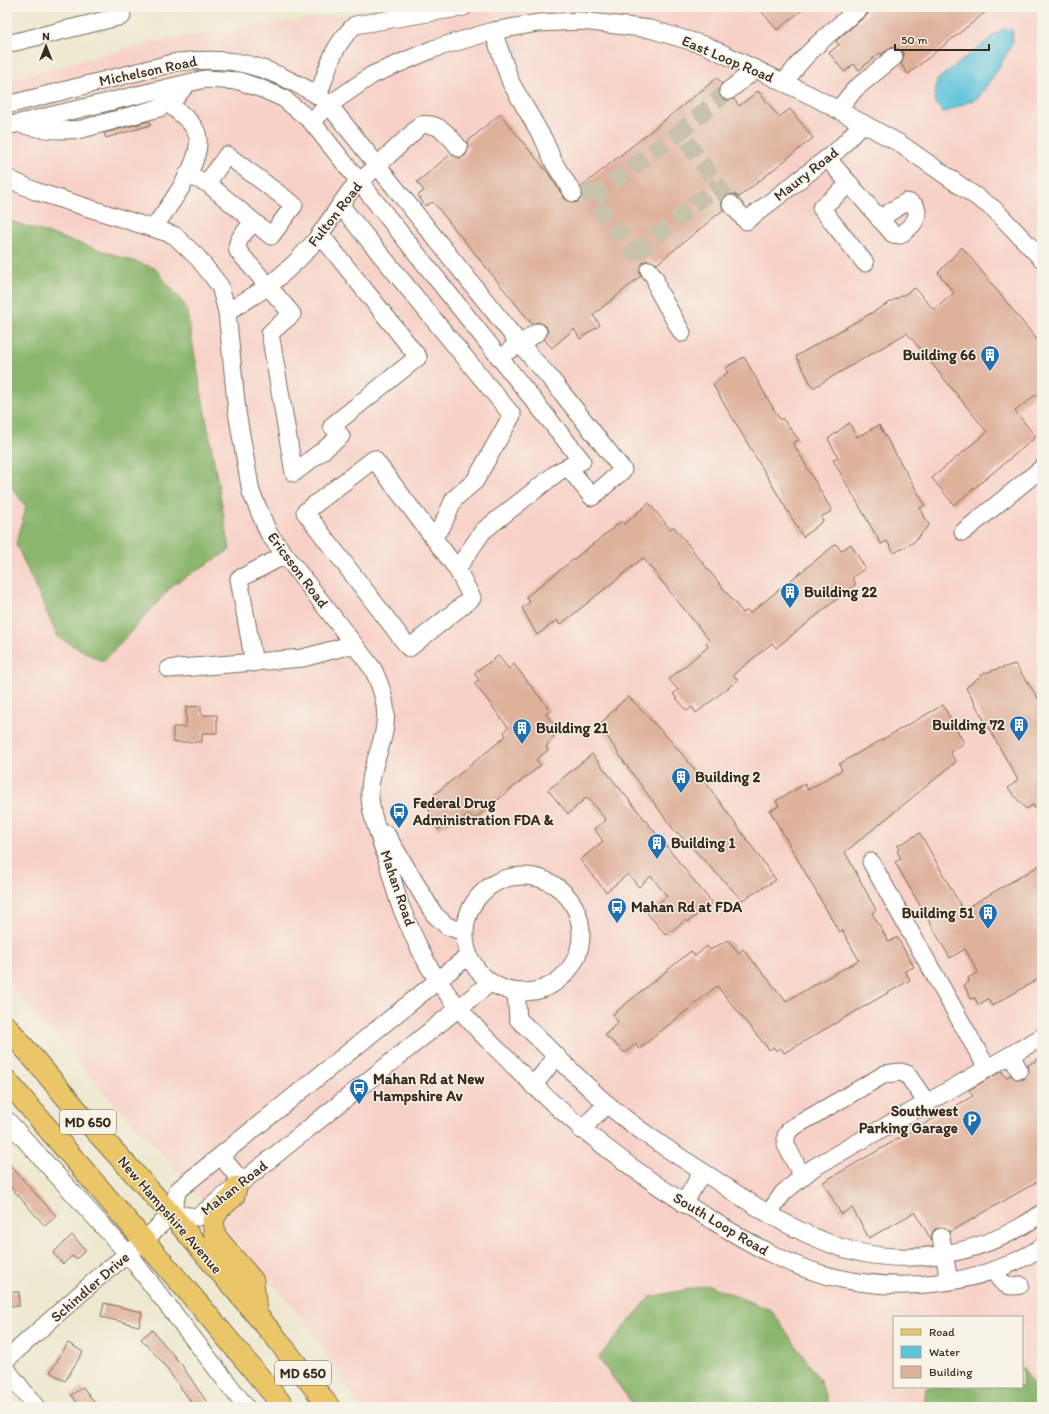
<svg xmlns="http://www.w3.org/2000/svg" width="1049" height="1414" font-family="Itim,sans-serif">
  <style>
    .built { fill: #f7d1c7; fill-rule: evenodd }
    .forest { fill: #8ab66d; stroke: #627046 }
    .water { fill: #5ec4dc; stroke: #4c777d }
    .building { fill: #deb19b }
    .lines { fill: none; stroke-linecap: round; stroke-linejoin: round }
    .minor-tunnel { stroke: #c9c2ab; stroke-width: 17; stroke-dasharray: 17 8; stroke-linecap: butt }
    .minor-casing { stroke: #796c5c; stroke-width: 19 }
    .major-casing { stroke: #796c5c; stroke-width: 23 }
    .minor { stroke: #fff; stroke-width: 17 }
    .major { stroke: #ebc669; stroke-width: 21 }
    .labels { text-anchor: middle; stroke-width: 3; stroke-linejoin: round; paint-order: stroke }
    .shield { fill: #f7f3e8; stroke: #73665b; stroke-width: 1 }
    .shield-label { font-size: 14px; font-weight: bold; fill: #3b2a1e }
    .street-label { font-size: 15px; fill: #3b2a1e; stroke: #f7f3e8 }
    .poi-label { font-size: 15px; font-weight: bold; fill: #3b2a1e; stroke: #f7f3e8; text-anchor: start }
  </style>
  <rect width="100%" height="100%" fill="#f7f3e8"/>
  <filter id="ink" filterUnits="userSpaceOnUse"><feTurbulence type="fractalNoise" baseFrequency=".025" numOctaves="2"/><feDisplacementMap in="SourceGraphic" scale="8" xChannelSelector="R" yChannelSelector="G"/><feConvolveMatrix kernelMatrix="1 2 1 2 8 2 1 2 1" color-interpolation-filters="sRGB"/></filter>
  <filter id="wash" filterUnits="userSpaceOnUse"><feTurbulence type="fractalNoise" baseFrequency=".012" numOctaves="4" result="noise"/><feDisplacementMap in="SourceGraphic" scale="16" xChannelSelector="R" yChannelSelector="G"/><feGaussianBlur stdDeviation="0.9" result="paint"/><feColorMatrix in="noise" values="0 0 0 0 0 0 0 0 0 0 0 0 0 0 0 0 0 1.4 0 .05"/><feComposite in="paint" operator="in"/></filter>
  <g filter="url(#wash)">
    <rect width="100%" height="100%" fill="#ede8ce"/>
    <path class="built" d="M390,7h652v1400h-682l-51,-81 -149,-175 -55,-57 -98,-113v-901l145,-38zM894,1317h128v70h-128z"/>
    <g class="forest">
      <path d="M10,221l145,47 31,39 44,243 -56,34 -71,78 -45,-25 -42,-93 10,-37 -19,-26v-248z"/>
      <path d="M708,1285l63,25 49,70 9,27h-194l-37,-49 52,-61z"/>
      <path d="M1022,1367l20,30v10h-118l2,-20h96z"/>
    </g>
    <path class="water" d="M1002,29l10,1 1,12 -14,26 -21,30 -35,15 -9,-12 3,-21z"/>
    <g id="blocks">
      <g class="building">
        <path d="M758,7h48l-29,23z"/>
        <path d="M871,7h121l-84,67 -7,-10 3,-8 -2,-5 -9,-4 -12,7 -1,-1 -21,17 -5,-6 -10,8 -15,-19 10,-8 -3,-4 31,-26z"/>
        <path d="M717,78l5,5 -4,10 6,7 10,-1 5,7 19,-15 21,26 11,-8 23,29 -74,59 -5,-3 -9,2 -4,5 2,9 -66,54 -9,-4 -5,2 -4,9 2,5 -48,39 7,10 -20,14 -6,-10 -22,19 -8,-9 4,-7 -2,-6 -8,-4 -6,2 -99,-122 -8,4 -7,-11 6,-4 -7,-9 34,-28 9,4 5,-2 4,-9 -2,-5 33,-28 48,59 17,26 8,4 5,-1 5,-9 -2,-6z"/>
        <path d="M150,121l1,4 -45,13 -2,-5z"/>
        <path d="M962,247l80,99v56l-6,-7 -21,16 21,26 -82,68 -22,-27 55,-46 -80,-99 -94,55 -17,-32 119,-68 19,22 20,-17 -16,-20z"/>
        <path d="M744,357l36,63 2,-2 17,22 -6,3 39,68 -11,6 2,4 -20,16 -90,-152 15,-13 -3,-4z"/>
        <path d="M849,423l8,14 22,-12 46,80 -5,3 9,17 -15,17 -20,11 -7,-12 -6,3 -48,-84 5,-3 -10,-18z"/>
        <path d="M649,503l21,26 4,-2 69,86 4,-3 3,3 86,-69 5,7 10,-7 14,24 -13,10 4,6 -80,64 -4,-5 -39,32 5,5 -42,33 -4,-6 -5,4 -14,-17 5,-4 -9,-11 39,-32 -2,-4 3,-3 -66,-82 -83,67 -3,-5 -20,15 -15,-27 8,-6 -4,-5 96,-76 2,3z"/>
        <path d="M498,656l11,13 5,-5 36,46 -4,4 12,16 -12,17 2,3 -12,10 5,5 -67,54 -5,-5 -9,7 -2,-3 -20,12 -10,-22 9,-8 -3,-5 72,-59 -2,-4 4,-5 -34,-44 5,-3 -5,-7z"/>
        <path d="M1015,664l27,40v116l-9,-15 -7,4 -18,-21 10,-8 -52,-92 18,-15z"/>
        <path d="M628,696l43,45 38,46 67,93 -34,20 -65,-68 -1,1 -52,-71 -23,-35 1,-5z"/>
        <path d="M943,705l21,38 -14,9 6,10 -111,90 31,58 -4,3 17,29 8,-5 17,30 -9,4 5,9 -126,73 -3,-5 -5,3 -2,-4 -5,3 -52,-64 -78,63 -4,-5 -10,9 -20,-18 13,-13 -6,-7 79,-64 4,5 12,-10 3,4 18,-10 11,13 4,-4 43,52 73,-41 -17,-30 -3,2 -69,-121 9,-5 -3,-5 29,-17 3,6 34,-20 -3,-6z"/>
        <path d="M201,706v9h16v18h-15v9h-29v-15h13v-20z"/>
        <path d="M592,754l120,149 -24,19 -2,-2 -20,15 -19,-22 20,-17 -16,-20 -12,11 -11,-13 -22,18 -26,-32 23,-19 -9,-12 12,-9 -19,-23 -19,17 -20,-24z"/>
        <path d="M920,833l43,77 79,-46v113l-50,29 -4,-7 -10,6 -3,-7 -4,1 -7,-14 5,-3 -1,-4 10,-6 -13,-23 -15,9 -55,-96 6,-3 -4,-8 2,-2 -2,-3z"/>
        <path d="M1042,1057v122l-92,53 -6,-4 -9,1 -3,5v7l-17,-29 -46,26 -17,-30 -11,6 -18,-32 150,-86 -4,-6 33,-19 4,7 4,-3 8,5 6,-1 5,-8 -1,-6z"/>
        <path d="M7,1162l49,54 -11,10 -38,-43z"/>
        <path d="M72,1235l14,15 -10,9 -4,-3 -9,8 -10,-11z"/>
        <rect x="7" y="1292" width="12" height="14"/>
        <path d="M104,1303l38,9 -3,14 -38,-9z"/>
        <path d="M152,1330l29,34 29,43h-15l-33,-45 -21,-23z"/>
        <path d="M68,1343l15,9 -18,29 -15,-9z"/>
        <path d="M83,1387l15,20h-18l-9,-12z"/>
      </g>
    </g>
  </g>
  <g filter="url(#ink)">
    <use href="#blocks" fill-opacity="0" stroke="#796c5c" stroke-width="1"/>
    <g class="lines">
      <g class="minor-tunnel">
        <path d="M728,91l-48,41 51,72"/>
        <path d="M582,186l67,84"/>
        <path d="M592,198l88,-66"/>
        <path d="M636,253l82,-68"/>
      </g>
      <defs>
        <g id="minor">
          <path d="M493,31l18,52 33,57 10,23 19,30"/>
          <path d="M7,44l115,-28"/>
          <path d="M784,83c22,-32 48,-52 77,-76"/>
          <path d="M728,91l28,-22"/>
          <path d="M319,94c9,-27 14,-49 36,-69l109,-18"/>
          <path d="M7,105l170,-43c47,-5 74,-1 116,20 14,7 25,12 36,23l190,238 32,36 72,91 -31,27 -24,-30 14,-6 -271,-340 18,-16 43,-30 61,-26 60,-18 45,-8 44,-2 68,8 57,17 107,51 85,46 95,66 48,50"/>
          <path d="M838,110l17,-21 39,-32"/>
          <path d="M20,124c20,6 41,7 62,5l77,-21 17,-11 11,-13"/>
          <path d="M7,126l198,-47 34,2 23,8 21,9 28,23"/>
          <path d="M827,158l66,76 7,1c10,-8 20,-14 16,-28l-5,-4 -5,-1 -27,17"/>
          <path d="M187,175l20,8 64,53 23,-31 -67,-50 -20,28"/>
          <path d="M7,178l28,13 139,44 24,23 22,28 7,26 10,100 14,80 18,42 104,135c14,29 17,49 6,81 -4,13 -9,26 -9,41 -1,22 10,45 16,66 6,18 9,37 17,55 10,23 21,49 36,70 19,28 42,52 66,75 63,65 132,119 210,165 36,22 72,43 114,54 69,18 152,10 213,-29"/>
          <path d="M850,184l-29,24 44,55"/>
          <path d="M731,204l15,17 93,-72 24,-26"/>
          <path d="M340,205l172,210 -37,66 -21,18 -12,27 -9,10"/>
          <path d="M254,222c-8,9 -19,17 -16,29l54,63 -22,19 24,140 47,-37 -9,-10 86,-69 -94,-118 -8,1"/>
          <path d="M153,228c15,-20 55,-72 43,-97 -5,-11 -19,-20 -28,-28"/>
          <path d="M649,270l6,8 3,12 24,43"/>
          <path d="M227,312l42,-26 28,-25 19,-21 34,-49 71,-66c18,-3 28,10 38,23"/>
          <path d="M510,350l28,-18"/>
          <path d="M374,459l83,110 15,29 -63,50 -104,-136z"/>
          <path d="M963,532l79,-64"/>
          <path d="M457,569l26,-38 75,-59 10,-5"/>
          <path d="M254,663l-15,-84 46,-24"/>
          <path d="M169,669l134,-11 51,-14"/>
          <path d="M386,834l48,80 13,12 17,6"/>
          <path d="M871,862l116,206"/>
          <circle cx="523" cy="934" r="58"/>
          <path d="M516,992l2,27c30,28 58,58 89,85 34,29 73,53 110,77 33,22 67,44 104,59 72,31 158,19 221,-27"/>
          <path d="M1011,1055l8,15"/>
          <path d="M533,1086l24,-30"/>
          <path d="M7,1120l121,134 118,153"/>
          <path d="M581,1130l26,-26"/>
          <path d="M221,1156l21,26"/>
          <path d="M802,1176l-16,-31v-9l4,-7 95,-55 15,-2 7,2 20,29"/>
          <path d="M684,1204l18,-32"/>
          <path d="M769,1213l14,-20 30,-25 229,-131"/>
          <path d="M171,1214l27,3 292,-234"/>
          <path d="M941,1237l8,44"/>
          <path d="M994,1270c6,12 12,19 26,15"/>
          <path d="M7,1359l93,-83 44,-35 27,-27 7,-24 290,-234"/>
          <path d="M7,1370l29,37"/>
        </g>
        <g id="major">
          <path d="M7,1027l75,89 89,98 106,125 52,68"/>
          <path d="M7,1081l195,227 82,99"/>
          <path d="M236,1187l-2,9 -14,12 -7,12 2,16 38,45 3,32"/>
        </g>
      </defs>
      <use href="#minor" class="minor-casing"/>
      <use href="#major" class="major-casing"/>
      <use href="#minor" class="minor"/>
      <use href="#major" class="major"/>
    </g>
  </g>
  <defs>
    <symbol id="building-pin" viewBox="-11 -11 22 30"><path d="M0 17L-7.5 6A9.5 9.5 0 1 1 7.5 6Z" fill="#1f6fb2" stroke="#f7f3e8"/><path d="M-4-6H4V6H1V3H-1V6H-4ZM-2.5-4.3h1.7v1.8h-1.7ZM.8-4.3h1.7v1.8H.8ZM-2.5-1h1.7V.8h-1.7ZM.8-1h1.7V.8H.8Z" fill="#fff"/></symbol>
    <symbol id="bus-pin" viewBox="-11 -11 22 30"><path d="M0 17L-7.5 6A9.5 9.5 0 1 1 7.5 6Z" fill="#1f6fb2" stroke="#f7f3e8"/><path d="M-5-6H5V4H4V6H2V4H-2V6H-4V4H-5ZM-3.5-4V0h7V-4ZM-3.5 1.2v1.5H-2V1.2ZM2 1.2v1.5H3.5V1.2Z" fill="#fff"/></symbol>
    <symbol id="parking-pin" viewBox="-11 -11 22 30"><path d="M0 17L-7.5 6A9.5 9.5 0 1 1 7.5 6Z" fill="#1f6fb2" stroke="#f7f3e8"/><path d="M-3.5-5.5H1a3.5 3.5 0 0 1 0 7H-1V5.5H-3.5ZM-1-3.4V-.6H.8a1.4 1.4 0 0 0 0-2.8Z" fill="#fff"/></symbol>
  </defs>
  <g fill-rule="evenodd">
    <use href="#building-pin" x="979" y="344" width="22" height="30"/>
    <use href="#building-pin" x="779" y="581" width="22" height="30"/>
    <use href="#building-pin" x="1008" y="714" width="22" height="30"/>
    <use href="#building-pin" x="511" y="717" width="22" height="30"/>
    <use href="#building-pin" x="670" y="766" width="22" height="30"/>
    <use href="#bus-pin" x="388" y="801" width="22" height="30"/>
    <use href="#building-pin" x="646" y="832" width="22" height="30"/>
    <use href="#bus-pin" x="606" y="896" width="22" height="30"/>
    <use href="#building-pin" x="977" y="902" width="22" height="30"/>
    <use href="#bus-pin" x="348" y="1077" width="22" height="30"/>
    <use href="#parking-pin" x="961" y="1109" width="22" height="30"/>
  </g>
  <g class="labels">
    <g class="shield">
      <rect x="60" y="1110" width="56" height="24" rx="3"/>
      <rect x="275" y="1361" width="56" height="24" rx="3"/>
    </g>
    <g class="shield-label">
      <text x="88" y="1127">MD 650</text>
      <text x="303" y="1378">MD 650</text>
    </g>
    <g class="street-label">
      <text transform="translate(728 59) rotate(23)" y="5">East Loop Road</text>
      <text transform="translate(148 71) rotate(-12)" y="5">Michelson Road</text>
      <text transform="translate(806 174) rotate(-38)" y="5">Maury Road</text>
      <text transform="translate(335 214) rotate(-52)" y="5">Fulton Road</text>
      <text transform="translate(298 570) rotate(53)" y="5">Ericsson Road</text>
      <text transform="translate(398 888) rotate(71)" y="5">Mahan Road</text>
      <text transform="translate(234 1188) rotate(-38)" y="5">Mahan Road</text>
      <text transform="translate(170 1215) rotate(49)" y="5">New Hampshire Avenue</text>
      <text transform="translate(721 1224) rotate(31)" y="5">South Loop Road</text>
      <text transform="translate(90 1287) rotate(-41)" y="5">Schindler Drive</text>
    </g>
    <g class="poi-label">
      <text x="976" y="360" text-anchor="end">Building 66</text>
      <text x="804" y="597">Building 22</text>
      <text x="1005" y="730" text-anchor="end">Building 72</text>
      <text x="536" y="733">Building 21</text>
      <text x="695" y="782">Building 2</text>
      <text x="413" y="808">Federal Drug<tspan x="413" dy="17">Administration FDA &amp;</tspan></text>
      <text x="671" y="848">Building 1</text>
      <text x="631" y="912">Mahan Rd at FDA</text>
      <text x="974" y="918" text-anchor="end">Building 51</text>
      <text x="373" y="1084">Mahan Rd at New<tspan x="373" dy="17">Hampshire Av</tspan></text>
      <text x="958" y="1116" text-anchor="end">Southwest<tspan x="958" dy="17">Parking Garage</tspan></text>
    </g>
  </g>
  <rect width="1049" height="1414" fill="none" stroke="#f7f3e8" stroke-width="24"/>
  <rect x="893" y="1316" width="130" height="72" fill="#f7f3e8" stroke="#aca397"/>
  <rect x="901" y="1329" width="20" height="6" fill="#ebc669" stroke="#aca397"/>
  <text x="929" y="1336" font-size="12" fill="#3b2a1e">Road</text>
  <rect x="901" y="1346" width="20" height="12" fill="#5ec4dc" stroke="#aca397"/>
  <text x="929" y="1356" font-size="12" fill="#3b2a1e">Water</text>
  <rect x="901" y="1366" width="20" height="12" fill="#deb19b" stroke="#aca397"/>
  <text x="929" y="1376" font-size="12" fill="#3b2a1e">Building</text>
  <g transform="translate(46 46)" stroke="#f7f3e8" stroke-width="3" paint-order="stroke">
  <path d="M0-3L7 15L0 10L-7 15Z" fill="#3b2a1e"/>
  <text y="-6" font-size="11" font-weight="bold" text-anchor="middle" fill="#3b2a1e">N</text>
  </g>
  <path d="M895 44v6h94v-6" fill="none" stroke="#3b2a1e" stroke-width="2"/>
  <text x="901" y="44" font-size="12" fill="#3b2a1e" stroke="#f7f3e8" stroke-width="3" paint-order="stroke">50 m</text>
</svg>
